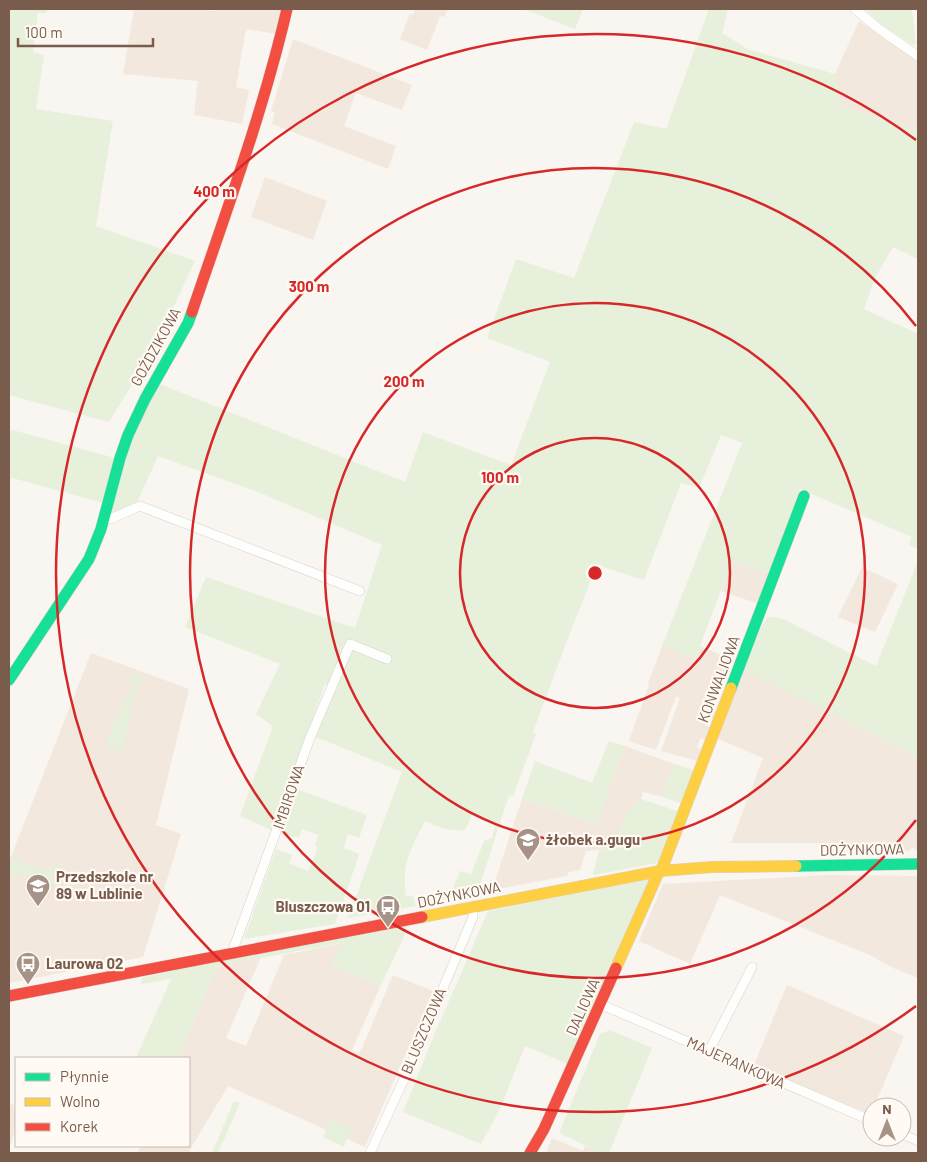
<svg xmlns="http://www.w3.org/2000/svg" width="927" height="1162" font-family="Barlow,sans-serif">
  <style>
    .residential { fill: #f2e8de }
    .green { fill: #e7f0db }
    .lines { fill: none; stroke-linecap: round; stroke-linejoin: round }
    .street-casing { stroke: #d7d1cb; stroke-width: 10 }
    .fast-casing { stroke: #d9d2cb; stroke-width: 12 }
    .slow-casing { stroke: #d9d2cb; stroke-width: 12 }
    .jam-casing { stroke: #d9d2cb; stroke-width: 12 }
    .street { stroke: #fefefd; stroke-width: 9 }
    .fast { stroke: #16e098; stroke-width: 11 }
    .slow { stroke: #ffcf43; stroke-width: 11 }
    .jam { stroke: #f24e42; stroke-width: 11 }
    .ring { fill: none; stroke: #d62828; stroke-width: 2.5 }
    .labels { text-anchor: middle; stroke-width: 4.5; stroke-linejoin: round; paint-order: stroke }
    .street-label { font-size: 15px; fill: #7a5c4d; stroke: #fffaf3 }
    .poi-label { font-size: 15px; font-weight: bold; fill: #7a5c4d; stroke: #fffaf3; text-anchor: start }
    .centre { fill: #d62828; stroke: #fffaf3; stroke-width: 2.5 }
    .ring-label { font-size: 15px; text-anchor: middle; font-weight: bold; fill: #d62828; stroke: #fffaf3; stroke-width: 4.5; stroke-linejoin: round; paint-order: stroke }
  </style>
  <rect width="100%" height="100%" fill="#f9f5f0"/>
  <g class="residential">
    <path d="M134,9h57l26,2v-2h65l-5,25 -30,-5 -2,5 -9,53 13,3 -7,34 -48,-9 4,-34 -75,-7z"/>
    <path d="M415,9h33l-4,8 -4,-1 -13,34 -27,-11 10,-25 3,1z"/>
    <path d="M859,21l59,40v71l-78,-26 -5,-32z"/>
    <path d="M293,39l119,46 -10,25 -46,-17 -12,33 52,20 -8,23 -116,-45 3,-11 -4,-2z"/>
    <path d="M265,177l62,24 -14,39 -62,-23z"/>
    <path d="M732,561l38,12 -11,31 -38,-13z"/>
    <path d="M862,567l36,17 -23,48 -37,-15z"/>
    <path d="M662,646l33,13 5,-13 31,13 -20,50 6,3 -3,7 -6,-1 -3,7 7,3 -5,12 -7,-2 -3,9 5,3 -4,11 -37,-10 19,-53 -4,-2 -20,54 -27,-9 20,-56 -1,-1z"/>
    <path d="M91,653l98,36 -33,136 25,9 -38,123 -134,26v-121z"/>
    <path d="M744,670l174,87v95l-6,-5 -3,4h-59v-8h-119l32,-85 -45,-19z"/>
    <path d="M625,746l49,18 -11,33 -20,-5 -2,7 -15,16 -12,33 -28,3 -6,19 -11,2 -2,4 -75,14 30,-91 74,25z"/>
    <path d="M830,875l88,1v102l-25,-10 -25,-14 -148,-59 -30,69 -51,-23 24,-57z"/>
    <path d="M342,943l-10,22 49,20 -29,65 6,4 4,-6 31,-73 40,16 -68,156 -137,-61 -40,67h-51l4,-7h48v-88h-11l38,-91 45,-10 -35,81 20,8 38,-91z"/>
    <path d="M787,985l117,51 -30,71h-2l-1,7 -61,-23 -57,-24z"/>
    <path d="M9,1103l7,3v24l-7,17z"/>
    <path d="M552,1138l31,13 2,-5 16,7h-55z"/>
  </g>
  <g class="green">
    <path d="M9,9h38v4h-9l-5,39 11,3 -8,54 77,12 -17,105 99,35 -42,89 -44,72 -100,-27z"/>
    <path d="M523,9h60l-8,20z"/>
    <path d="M709,9h19l-6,24 25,16 88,25 5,32 78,26v127l-25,-12 -18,31 -11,31 54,25v215l-9,-4 3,-8 -112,-48 -30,84 -38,-12 -37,98 -33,-13 80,-203 -21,-8 -22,53 -18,-5 -37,97 -47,-15 -32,81 -32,86 3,2 -23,62 -3,-1 -2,3 -30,93 -49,12 -2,-7 26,-8 7,-17 11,3 13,-33 8,-3 4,-15 -24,-8 -7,15c-17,1 -24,-2 -40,-9 -14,28 -24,42 -19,75h7l3,10 -68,12 54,-146 -86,-35 17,-50 -8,-3 -52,147 -33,-15 33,-90 -17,-12 24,-50 -95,-37 21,-50 149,51 27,-83 -119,-51 -105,-38 -21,47 -27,10 17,-64 30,-66 248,99 18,-50 88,33 39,-103 -63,-24 29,-79 58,19 60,-156 32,7z"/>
    <path d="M865,9h47l4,35 -3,1 -31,-20z"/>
    <path d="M9,429l106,29 -11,45 -95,-26z"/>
    <path d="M918,561v196l-175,-87 19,-45 6,-8h6l11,3 91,46z"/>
    <path d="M135,673l9,5 -1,4 -7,8 -3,8v7l-4,9 1,8 -8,29 -17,-5 18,-45 6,-4 3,-12 -2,-6 1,-4z"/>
    <path d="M609,741l16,5 -29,78 -74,-25 13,-38 57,22z"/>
    <path d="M674,764l22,7 -13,33 -20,-7z"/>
    <path d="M296,789l71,26 -8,23 -11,-4 -4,14 15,6 -2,7 -22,63 -91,15 32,-90 16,6 -3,8 19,8 10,-24 -3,-1 3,-11 -16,-6 -3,8 -14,-1 -4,-4z"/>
    <path d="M641,799l39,13 -17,46 -6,5 -63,12 -1,-1 6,-24 15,-2 12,-33z"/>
    <path d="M13,858c18,7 31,17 50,5l1,1 -12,7v9l10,1 -2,9 -33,-14 -18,-1v-7z"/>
    <path d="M654,878l-84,187 -45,-19 -26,65 -18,33 -78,-32 32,-79 53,-122z"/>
    <path d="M407,924v6l-26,55 -49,-20 9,-22c-42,8 -83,15 -125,24l-38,91h-42l35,-79 -30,5 1,-6 79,-18z"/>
    <path d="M610,1030l42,18 -43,105h-8l-42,-20 41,-99z"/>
    <path d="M234,1101l6,2 -22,50h-6z"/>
    <path d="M331,1119l20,9 -7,19 -21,-10z"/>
  </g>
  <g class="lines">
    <defs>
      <g id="street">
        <path d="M855,9l24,20 39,27"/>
        <path d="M104,519h6l30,-13 220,85"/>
        <path d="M234,953v-6l76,-209 40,-94 37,15"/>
        <path d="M600,1004l272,117"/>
        <path d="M709,1051l43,-84"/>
        <path d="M902,1134l16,7"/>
        <path d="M370,1153l42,-91 61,-145v-10"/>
      </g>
      <g id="fast">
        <path d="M9,680l80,-121 12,-30 19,-71 8,-23 17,-36 43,-76 4,-11"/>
        <path d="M731,688l73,-192"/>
        <path d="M796,866l122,-2"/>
      </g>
      <g id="slow">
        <path d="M422,917l238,-46 52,-4 84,-1"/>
        <path d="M616,968l41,-92 6,-10 68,-178"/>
      </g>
      <g id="jam">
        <path d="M192,312c34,-100 71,-200 95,-303"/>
        <path d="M9,996l413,-79"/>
        <path d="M530,1153l14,-24 72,-161"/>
      </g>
    </defs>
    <use href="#street" class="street-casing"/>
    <use href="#fast" class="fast-casing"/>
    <use href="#slow" class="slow-casing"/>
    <use href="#jam" class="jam-casing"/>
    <use href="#street" class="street"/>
    <use href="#fast" class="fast"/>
    <use href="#slow" class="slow"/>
    <use href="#jam" class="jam"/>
  </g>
  <g class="ring">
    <circle cx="595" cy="573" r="135"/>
    <circle cx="595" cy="573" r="270"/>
    <path d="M916 820A405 405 0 1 1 916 326"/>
    <path d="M916 1006A539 539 0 1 1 916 140"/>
  </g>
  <defs>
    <symbol id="school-pin" viewBox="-11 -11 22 30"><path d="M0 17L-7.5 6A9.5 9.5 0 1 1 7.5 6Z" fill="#a69286" stroke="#fffaf3"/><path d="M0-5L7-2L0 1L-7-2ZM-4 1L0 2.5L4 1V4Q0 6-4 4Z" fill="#fff"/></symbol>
    <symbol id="bus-pin" viewBox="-11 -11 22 30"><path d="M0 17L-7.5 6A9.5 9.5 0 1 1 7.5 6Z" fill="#a69286" stroke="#fffaf3"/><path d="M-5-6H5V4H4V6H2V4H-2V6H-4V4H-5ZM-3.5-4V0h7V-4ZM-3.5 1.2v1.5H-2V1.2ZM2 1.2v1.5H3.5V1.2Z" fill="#fff"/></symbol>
  </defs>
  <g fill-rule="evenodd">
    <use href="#school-pin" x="514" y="826" width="28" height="38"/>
    <use href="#school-pin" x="24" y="872" width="28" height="38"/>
    <use href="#bus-pin" x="374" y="893" width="28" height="38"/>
    <use href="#bus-pin" x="14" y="950" width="28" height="38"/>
  </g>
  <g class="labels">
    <g class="street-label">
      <text transform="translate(156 347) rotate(-61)" y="5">GOŹDZIKOWA</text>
      <text transform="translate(719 679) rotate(-69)" y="5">KONWALIOWA</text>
      <text transform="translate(289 797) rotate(-71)" y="5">IMBIROWA</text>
      <text transform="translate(862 850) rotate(-1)" y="5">DOŻYNKOWA</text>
      <text transform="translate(459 895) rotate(-11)" y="5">DOŻYNKOWA</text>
      <text transform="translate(583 1007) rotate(-66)" y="5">DALIOWA</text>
      <text transform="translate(424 1031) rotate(-67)" y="5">BLUSZCZOWA</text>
      <text transform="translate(736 1063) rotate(24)" y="5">MAJERANKOWA</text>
    </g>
    <g class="poi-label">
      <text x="546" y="845">żłobek a.gugu</text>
      <text x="56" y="882">Przedszkole nr<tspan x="56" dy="17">89 w Lublinie</tspan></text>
      <text x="370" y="912" text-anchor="end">Bluszczowa 01</text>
      <text x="46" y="969">Laurowa 02</text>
    </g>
  </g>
  <circle cx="595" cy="573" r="8" class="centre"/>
  <g class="ring-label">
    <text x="214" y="197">400 m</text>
    <text x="309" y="292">300 m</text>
    <text x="404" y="387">200 m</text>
    <text x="500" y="483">100 m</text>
  </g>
  <rect width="927" height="1162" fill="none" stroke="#7a5c4d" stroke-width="20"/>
  <rect x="15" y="1057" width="175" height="90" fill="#fffaf3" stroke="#cabbb1"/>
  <rect x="25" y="1073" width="25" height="8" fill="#16e098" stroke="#cabbb1"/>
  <text x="60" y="1082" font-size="15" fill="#7a5c4d">Płynnie</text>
  <rect x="25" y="1098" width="25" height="8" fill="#ffcf43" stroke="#cabbb1"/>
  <text x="60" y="1107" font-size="15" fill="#7a5c4d">Wolno</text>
  <rect x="25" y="1123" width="25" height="8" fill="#f24e42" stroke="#cabbb1"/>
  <text x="60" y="1132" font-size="15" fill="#7a5c4d">Korek</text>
  <g transform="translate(887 1122)"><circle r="24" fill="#fffaf3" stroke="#cabbb1"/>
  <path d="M0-4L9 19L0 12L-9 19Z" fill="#a69286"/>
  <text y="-8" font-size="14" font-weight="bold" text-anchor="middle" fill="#7a5c4d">N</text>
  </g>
  <path d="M18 38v8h135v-8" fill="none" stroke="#7a5c4d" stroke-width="2.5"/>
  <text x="25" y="38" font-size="15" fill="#7a5c4d" stroke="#fffaf3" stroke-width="4" paint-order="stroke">100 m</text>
</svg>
